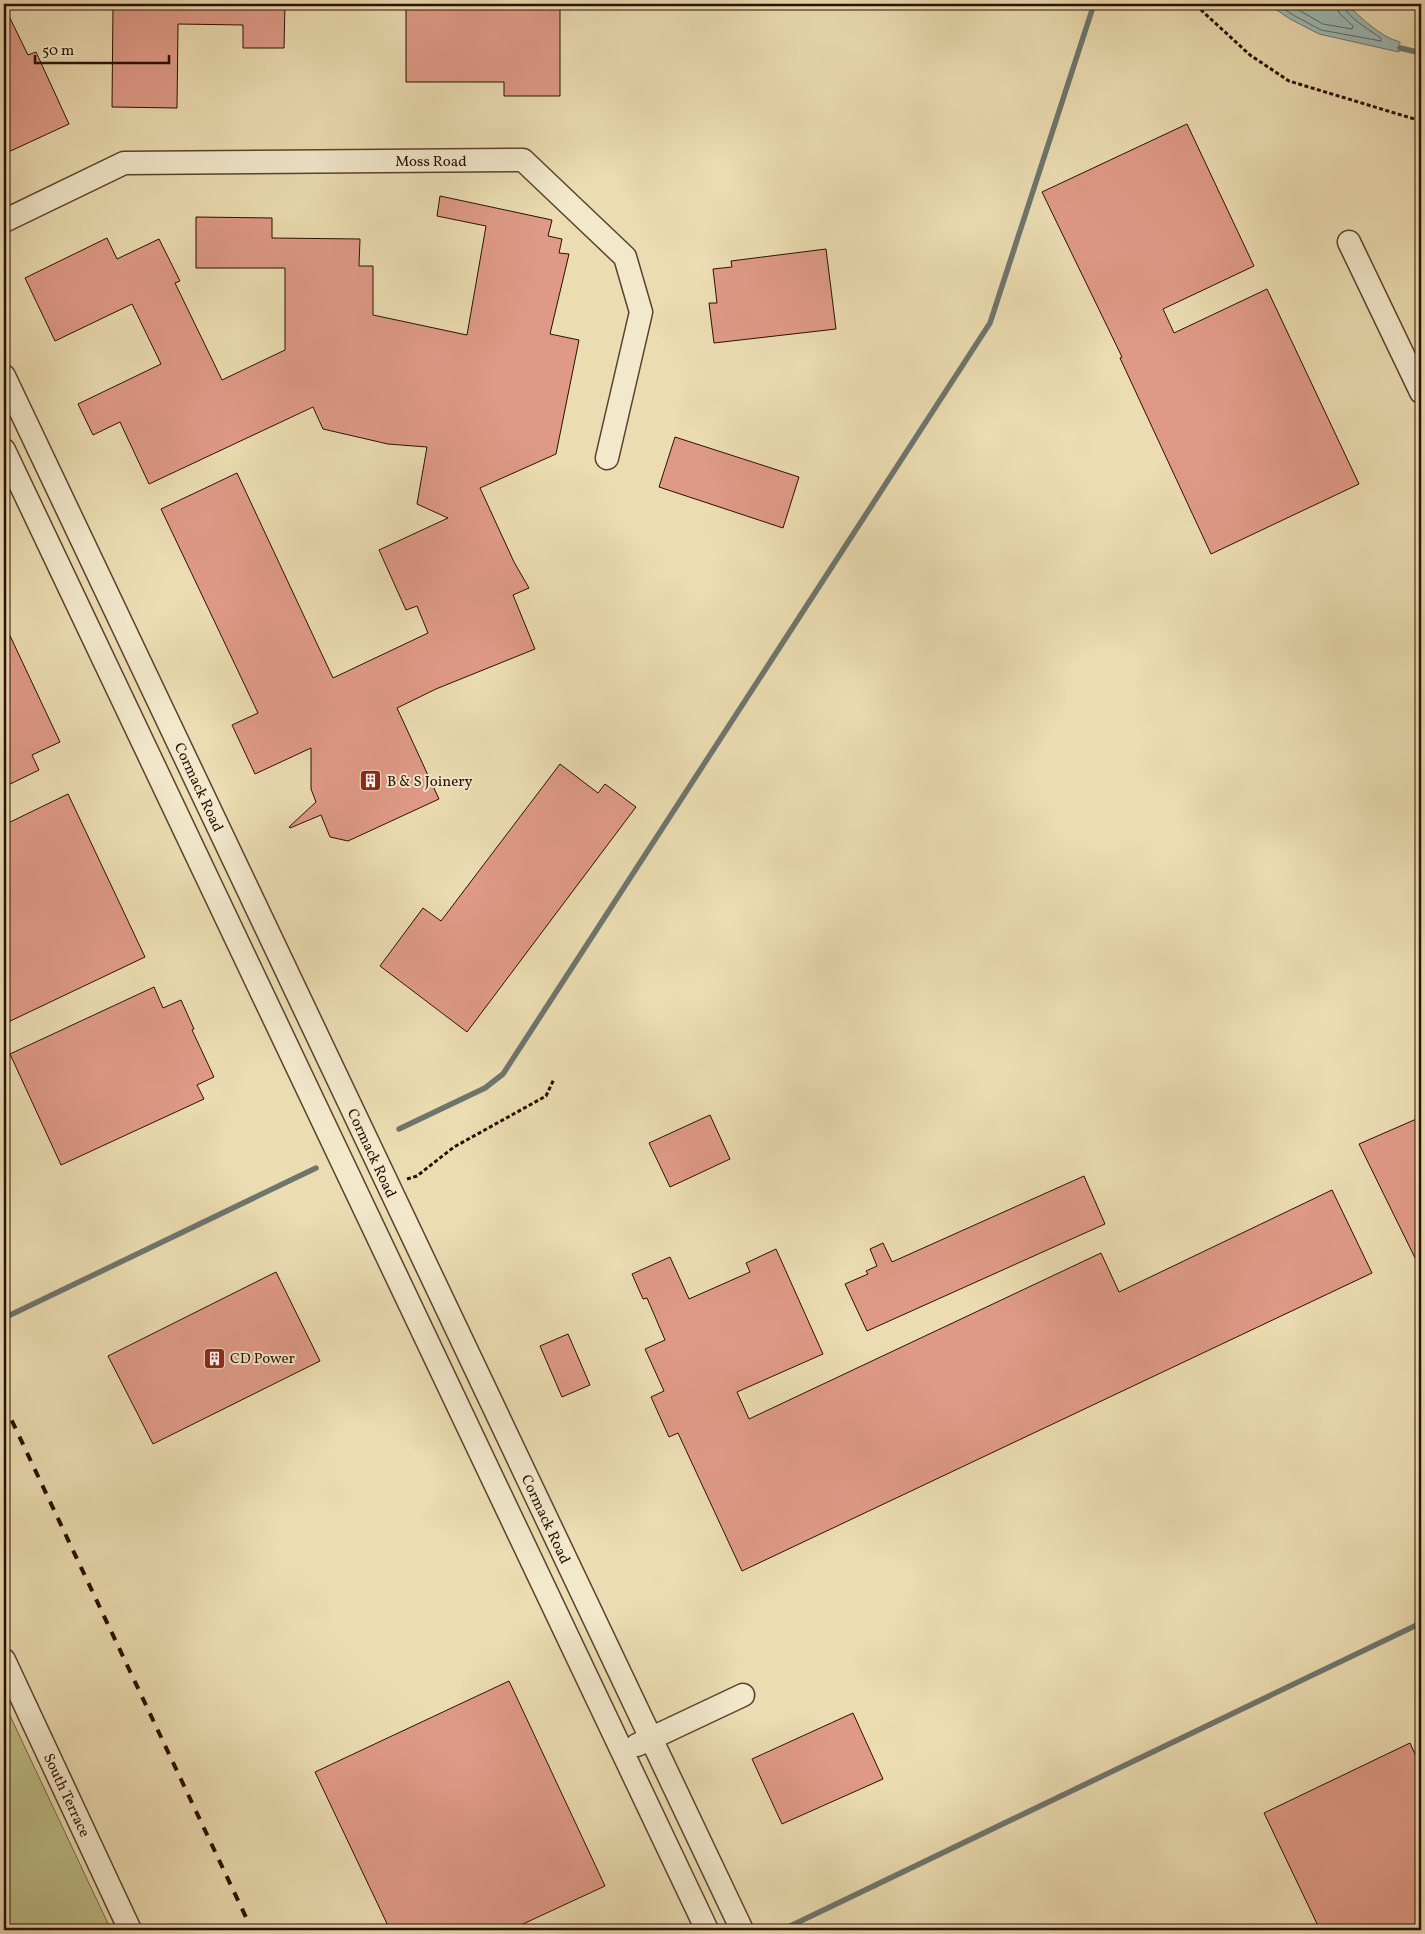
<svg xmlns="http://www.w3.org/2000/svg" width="1425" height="1934" font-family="Vollkorn,serif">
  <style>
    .green { fill: #bebe87; stroke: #746644 }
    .water { fill: #9bb9b5; stroke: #6e756d }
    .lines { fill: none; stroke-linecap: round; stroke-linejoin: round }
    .shore { stroke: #63645a; stroke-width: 1 }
    .stream { stroke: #6e756d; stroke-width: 5.5 }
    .building { fill: #df9a87; stroke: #2b0f00 }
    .minor-casing { stroke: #5b422c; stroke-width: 25 }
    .path { stroke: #2b0f00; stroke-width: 3; stroke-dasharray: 4 2.5; stroke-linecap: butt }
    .minor { stroke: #f2e8cc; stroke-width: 22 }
    .rail { stroke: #2b0f00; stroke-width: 4; stroke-dasharray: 9 9; stroke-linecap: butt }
    .labels { text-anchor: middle; stroke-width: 4; stroke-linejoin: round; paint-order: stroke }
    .street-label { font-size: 15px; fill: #2b0f00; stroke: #f2e8cc }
    .poi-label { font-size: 15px; fill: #2b0f00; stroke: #f2e8cc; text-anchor: start }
  </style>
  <rect width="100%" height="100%" fill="#ebdcb1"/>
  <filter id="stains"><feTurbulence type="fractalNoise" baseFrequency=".004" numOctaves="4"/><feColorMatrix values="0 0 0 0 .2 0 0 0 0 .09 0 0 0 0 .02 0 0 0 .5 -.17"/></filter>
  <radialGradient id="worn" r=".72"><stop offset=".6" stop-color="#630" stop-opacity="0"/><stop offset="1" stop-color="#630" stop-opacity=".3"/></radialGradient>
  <path class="green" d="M4,1703l107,227h-107z"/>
  <path class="water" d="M1268,4h78c15,13 34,33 54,38l-1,10 -80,-18 -29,-15z"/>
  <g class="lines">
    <g class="shore">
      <path d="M1277,4l16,11 28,15 60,11v-3c-10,-7 -36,-22 -38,-34"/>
      <path d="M1288,4l35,20 29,5 1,-3 -14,-13 -3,-9"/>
    </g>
    <g class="stream">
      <path d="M1400,48l21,5"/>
      <path d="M399,1129l86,-41 18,-14 487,-751 104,-319"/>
      <path d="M4,1318l312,-150"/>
      <path d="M782,1930l639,-307"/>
    </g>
  </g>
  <g class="building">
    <path d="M113,4h172l-1,44h-41v-23l-65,-1 -1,84 -65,-1z"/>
    <path d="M406,4h154v92h-56v-14h-98z"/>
    <path d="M4,6l24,49 8,-3 33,72 -65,30z"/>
    <path d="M1187,124l67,142 -91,43 11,24 93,-44 92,195 -148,70 -91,-196 2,-1 -80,-165z"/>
    <path d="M440,196l112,24 -4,16 14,3 -3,14 10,1 -19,80 29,6 -23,114 -76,34 34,74 15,26 -16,7 22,54 -99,40 -39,19 42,91 -91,42 -18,-4 -9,-22 -31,13 -1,-1 27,-25 -5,-13v-41l-56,26 -23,-49 26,-12 -97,-204 76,-36 96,205 95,-45 -11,-27 -11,4 -27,-60 69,-32 -31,-14 10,-57 -39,-3 -65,-15 -10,-22 -164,77 -29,-62 -27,13 -15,-31 83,-40 -29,-60 -77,37 -30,-63 82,-40 10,21 42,-20 21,42 -5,2 47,97 63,-30v-82h-89v-51l76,1v20l88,1 -1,27h14v49l94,20 19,-109 -49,-10z"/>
    <path d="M826,249l10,80 -122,14 -5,-40h8l-4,-34 19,-2 -1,-6z"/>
    <path d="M675,437l124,40 -16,51 -124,-41z"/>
    <path d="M4,623l56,119 -28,13 7,15 -35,17z"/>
    <path d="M560,764l38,29 7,-9 31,23 -169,225 -87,-66 43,-58 18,13z"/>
    <path d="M68,794l77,163 -141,67v-199z"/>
    <path d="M154,987l9,21 18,-8 13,29 -2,1 22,47 -17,8 7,14 -143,66 -51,-111z"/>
    <path d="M710,1115l20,44 -60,28 -21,-44z"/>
    <path d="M1421,1117v153l-62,-126z"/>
    <path d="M1084,1176l21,48 -238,107 -22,-47 23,-10 -2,-3 11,-5 -7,-17 13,-6 9,19z"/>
    <path d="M1332,1190l40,83 -630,298 -64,-138 -9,4 -18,-40 13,-6 -19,-42 20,-9 -18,-42 -4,1 -11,-25 38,-17 19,42 61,-27 -4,-9 30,-14 47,105 -86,38 12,27 352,-166 18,39z"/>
    <path d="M276,1272l44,89 -167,83 -45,-88z"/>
    <path d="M568,1334l22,51 -28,12 -22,-51z"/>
    <path d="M509,1681l96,205 -95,44h-120l-75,-158z"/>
    <path d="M853,1713l30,66 -101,45 -30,-65z"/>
    <path d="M1410,1743l11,24v163h-101l-56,-117z"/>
  </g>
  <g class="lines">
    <defs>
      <g id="minor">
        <path d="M4,221l120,-58 399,-3 102,97 16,55 -34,146"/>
        <path d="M1349,242l72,150"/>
        <path d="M4,376l738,1554"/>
        <path d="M4,450l703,1480"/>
        <path d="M4,1660l126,270"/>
        <path d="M637,1745l106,-50"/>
      </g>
    </defs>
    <use href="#minor" class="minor-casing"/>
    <g class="path">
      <path d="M1189,4l12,6 49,45 39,26 132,40"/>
      <path d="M407,1179l10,-3 37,-29 92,-51 8,-17"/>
    </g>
    <use href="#minor" class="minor"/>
    <path class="rail" d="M4,1404l248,526"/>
  </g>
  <defs>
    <symbol id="building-square" viewBox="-11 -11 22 22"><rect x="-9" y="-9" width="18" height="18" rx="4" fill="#8f2418" stroke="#f2e8cc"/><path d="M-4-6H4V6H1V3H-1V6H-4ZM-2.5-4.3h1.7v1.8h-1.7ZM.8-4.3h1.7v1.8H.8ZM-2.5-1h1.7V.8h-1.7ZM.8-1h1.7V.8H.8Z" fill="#fff"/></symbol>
  </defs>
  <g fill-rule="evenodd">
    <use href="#building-square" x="358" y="768" width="25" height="25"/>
    <use href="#building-square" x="202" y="1346" width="25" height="25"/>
  </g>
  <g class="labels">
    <g class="street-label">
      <text x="431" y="166">Moss Road</text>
      <text transform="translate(199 787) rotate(65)" y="5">Cormack Road</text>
      <text transform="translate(372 1153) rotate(65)" y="5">Cormack Road</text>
      <text transform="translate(546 1519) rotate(65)" y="5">Cormack Road</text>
      <text transform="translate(67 1795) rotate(65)" y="5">South Terrace</text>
    </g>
    <g class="poi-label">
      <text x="387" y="786">B &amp; S Joinery</text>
      <text x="230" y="1363">CD Power</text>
    </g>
  </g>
  <rect width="1425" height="1934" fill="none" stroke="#ebdcb1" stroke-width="20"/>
  <rect x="5" y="5" width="1415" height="1924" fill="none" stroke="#2b0f00" stroke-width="2.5"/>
  <rect x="10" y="10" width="1405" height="1914" fill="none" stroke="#2b0f00"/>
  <path d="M35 55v8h134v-8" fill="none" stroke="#2b0f00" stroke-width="2.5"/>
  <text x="42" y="55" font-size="15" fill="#2b0f00" stroke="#f2e8cc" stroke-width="4" paint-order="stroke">50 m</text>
  <rect width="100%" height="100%" filter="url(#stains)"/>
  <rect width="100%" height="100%" fill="url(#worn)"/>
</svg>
